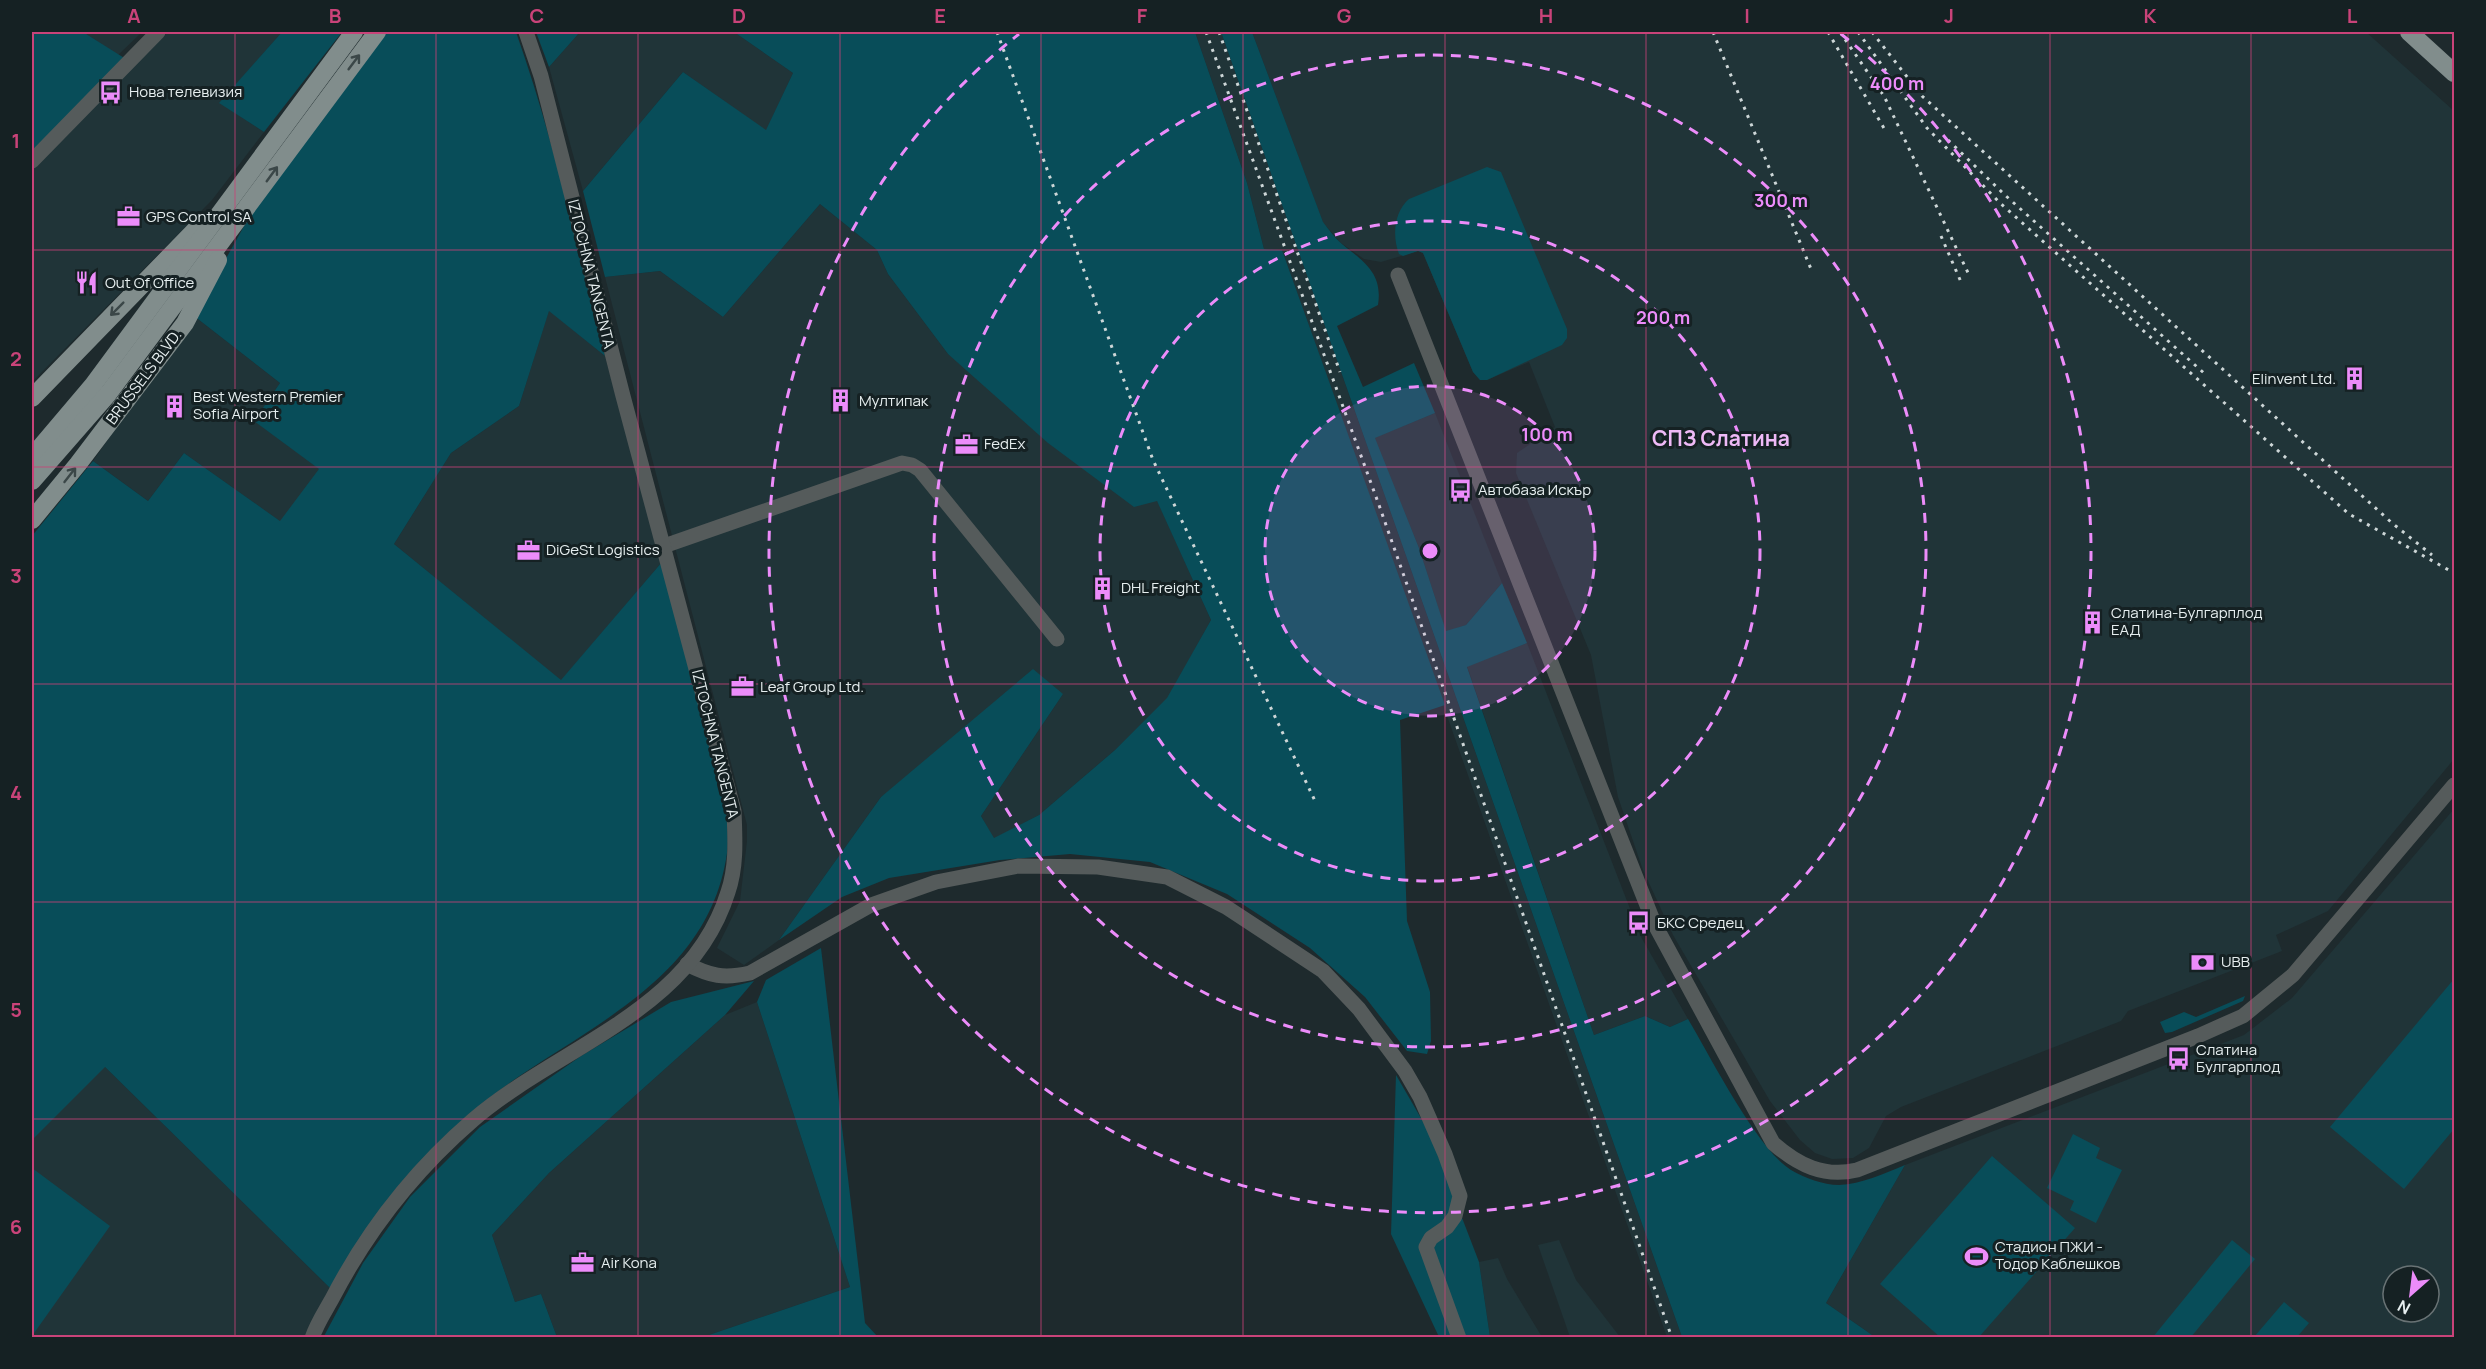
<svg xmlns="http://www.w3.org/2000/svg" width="2486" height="1369" font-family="Manrope,sans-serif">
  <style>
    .built { fill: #203438; fill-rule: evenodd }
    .green { fill: #084d59 }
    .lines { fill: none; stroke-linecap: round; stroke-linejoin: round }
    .minor { stroke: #555b5b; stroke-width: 15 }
    .major { stroke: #818d8c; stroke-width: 18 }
    .rail { stroke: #cdd6d7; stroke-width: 3; stroke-dasharray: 3 6; stroke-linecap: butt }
    .oneway { stroke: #3b4748 }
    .grid { fill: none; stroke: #c94379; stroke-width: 1.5; stroke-opacity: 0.55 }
    .ring { fill: none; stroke: #ec8cfa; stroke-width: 3; stroke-dasharray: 10 8 }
    .labels { text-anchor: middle; stroke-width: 6; stroke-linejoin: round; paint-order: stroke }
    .poi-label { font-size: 15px; fill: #e6eeef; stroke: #152123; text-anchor: start }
    .street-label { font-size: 15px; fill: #e6eeef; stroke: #152123 }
    .district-label { font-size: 21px; font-weight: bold; fill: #eeb9f6; stroke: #152123 }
    .centre { fill: #ec8cfa; stroke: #152123; stroke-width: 3 }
    .ring-label { font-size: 18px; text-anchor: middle; font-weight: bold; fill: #ec8cfa; stroke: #152123; stroke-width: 6; stroke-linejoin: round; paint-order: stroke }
    .neatline { fill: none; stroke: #c94379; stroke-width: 2 }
    .grid-label { font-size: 20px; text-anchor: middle; font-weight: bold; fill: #c94379 }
  </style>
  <rect width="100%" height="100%" fill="#1e2a2d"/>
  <g class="built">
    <path d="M83,32h59l-24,23z"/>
    <path d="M168,32h114l-62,71 44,29 -52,68 -180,182v-221z"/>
    <path d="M580,32h154l59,41 -27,58 -83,-59 -100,119 -34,-124z"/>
    <path d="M1195,32h26l461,1305h-15l-385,-1087 -18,-1 -17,-66z"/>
    <path d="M1252,32h1114l88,79v648l-126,152 -52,24 6,16 -154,60 -7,10 -220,86 -15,9 -17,32 -16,10 -21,1 -17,-6 -15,-13 -30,-39 -97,-166 -30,-65 -25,-73 -27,-142 -75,-182 1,-20 38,-26 -26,-65 -42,18h-7l-7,-8 -50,-119 -5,-2 -37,11 -17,-3 -23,-16 -18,-20z"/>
    <path d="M820,204l57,46 11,24 60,80 209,146 54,120 -43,78 -53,52 -76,65 -45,24 -13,-23 82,-122 -182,103 -102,143 -35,25 -27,-17 23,-47 7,-60v-16l-142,-548 55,-6 63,46z"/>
    <path d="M549,310l56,46 57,206 -101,119 -167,-137 57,-91 68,-47z"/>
    <path d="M194,316l86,67 -25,38 65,48 -39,53 -97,-69 -36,48 -55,-40z"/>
    <path d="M1435,413l67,170 -36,42 -20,7 -27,-84 -45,-110z"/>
    <path d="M1527,643l114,294 47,82 -18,8 -25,-11 -51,19 -127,-369z"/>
    <path d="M2454,809v528h-579l-49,-34 79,-138 339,-130 48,-37zM2393,1276h36v36h-36z"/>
    <path d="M757,1002l93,285 -147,50h-146l-16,-43 -26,8 -23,-67 57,-62 176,-158z"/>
    <path d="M32,1005l73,62 225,221 -23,49h-275z"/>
    <path d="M1559,1240l17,40 44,57h-50l-32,-92z"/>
    <path d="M1498,1258l9,21 35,58h-52l-11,-75z"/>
  </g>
  <g class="green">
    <path d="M32,32h51l46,29 -97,100z"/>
    <path d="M282,32h60l-78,100 -45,-29z"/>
    <path d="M385,32h131c37,105 62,215 89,324l-56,-45 -30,95 -68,47 -57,91 167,136 101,-118 64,250c1,13 3,28 1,41 -20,140 -165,180 -259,262 -56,49 -102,107 -138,173l-225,-221 -73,73v-604l61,-75 55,40 36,-48 96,68 39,-52 -65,-48 26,-38 -86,-67 59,-106z"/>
    <path d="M536,32h44l-31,35z"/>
    <path d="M734,32h461l52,151 17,66 18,1 163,455 -45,15 7,201 23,71 1,49 -4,13 -20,-3 -42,-54 -55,-49 -83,-54 -77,-32 -80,-8 -70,6 -111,18 -47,19 -63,43 102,-143 152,-128 30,25 -82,122 13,22 45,-23 76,-65 52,-52 44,-78 -54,-119 -23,6 -86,-64 -100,-89 -60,-80 -11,-24 -57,-46 -97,113 -63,-46 -55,6 -22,-86 100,-119 83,58 27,-57z"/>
    <path d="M1221,32h31l71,190c6,8 12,16 19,22 22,18 41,29 36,61l-41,21 26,61 51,-24 21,50 -60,25 44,110 27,83 20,-6 36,-42 25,60 -60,24 127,368 51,-19 25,11 18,-8c22,37 69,130 103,151 14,8 32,15 48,15 23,-1 44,-11 66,-20l-79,138 49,34h-193z"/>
    <path d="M1487,167l14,5 66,157v9l-5,7 -75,35h-7l-7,-8 -50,-119 -5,-2 -15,5 -4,-2c-7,-18 -5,-42 10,-55z"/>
    <path d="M821,948l44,375 13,14h-175l147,-50 -93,-285 9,-22z"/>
    <path d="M2454,979v150l-50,60 -74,-62z"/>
    <path d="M754,981l-29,34 -176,158 -57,62 23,67 26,-8 16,43 -234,1 40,-75 47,-66 70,-70 101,-71 90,-54z"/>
    <path d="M2245,996l-2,5 -71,31 -7,1 -5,-11 24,-10 12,5z"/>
    <path d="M1396,1075l33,57 50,130 11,75h-51l-48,-103z"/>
    <path d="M2073,1134l27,14 -4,10 26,12 -26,53 -26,-13 4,-9 -27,-13z"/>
    <path d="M1992,1156l83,72 -96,109h-39l-60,-53z"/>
    <path d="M32,1168l78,58 -78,110z"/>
    <path d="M2232,1240l23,19 -64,78h-38z"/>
    <path d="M2284,1302l25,21 -12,14h-43z"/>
  </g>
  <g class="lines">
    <g class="minor">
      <path d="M32,161l126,-129"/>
      <path d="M1398,275l256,648 119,220c25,22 51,35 84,27l341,-134 45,-20 50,-41 161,-190"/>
      <path d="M664,546l238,-83 10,2 8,5 137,169"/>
      <path d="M687,964c23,12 37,15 63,9l121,-68 65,-23 82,-16 80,1 69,10 59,30 97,64 36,38 46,62 15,26 25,57 15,42 -5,20 -8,11 -16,11 -5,9 33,91"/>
      <path d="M312,1338c5,-15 14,-28 21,-41 35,-67 82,-127 140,-177 86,-74 218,-108 255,-228 9,-26 7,-54 6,-81l-111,-415 -82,-320 -15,-44"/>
    </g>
    <g class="major">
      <path d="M2409,32l45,41"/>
      <path d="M32,398l171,-176"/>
      <path d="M32,457l61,-72 261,-353"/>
      <path d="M32,481l76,-87 269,-362"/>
      <path d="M32,520l46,-56 107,-141 33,-63"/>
    </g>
    <g class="rail">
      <path d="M997,32l156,428 163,343"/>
      <path d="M1206,32l173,473 293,833"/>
      <path d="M1219,32l121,340"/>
      <path d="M1713,32l98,237"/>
      <path d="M1828,32l57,98"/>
      <path d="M1840,32l44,64 86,181"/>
      <path d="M1858,32l69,96 73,75 349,311 105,59"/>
      <path d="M1872,32l50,64 470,427 40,32"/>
      <path d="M1948,140l58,56 199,178"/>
      <path d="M1941,236l20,46"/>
    </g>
  </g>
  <defs><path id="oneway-shaft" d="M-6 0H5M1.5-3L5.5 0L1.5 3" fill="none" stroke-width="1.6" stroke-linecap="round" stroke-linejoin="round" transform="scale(1.5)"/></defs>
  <g class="oneway">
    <use href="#oneway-shaft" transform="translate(354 62) rotate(-53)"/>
    <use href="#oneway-shaft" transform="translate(272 174) rotate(-54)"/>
    <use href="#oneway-shaft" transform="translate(117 309) rotate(135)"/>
    <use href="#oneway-shaft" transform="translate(70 475) rotate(-52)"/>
  </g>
  <path class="grid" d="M235,32v1306M436,32v1306M638,32v1306M840,32v1306M1041,32v1306M1243,32v1306M1445,32v1306M1646,32v1306M1848,32v1306M2050,32v1306M2251,32v1306M32,250h2422M32,467h2422M32,684h2422M32,902h2422M32,1119h2422"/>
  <circle cx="1430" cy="551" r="165" fill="#ec8cfa" fill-opacity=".12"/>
  <g class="ring">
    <circle cx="1430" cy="551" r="165"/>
    <circle cx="1430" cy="551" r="330"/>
    <circle cx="1430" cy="551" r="496"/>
    <path d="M1841 34A661 661 0 1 1 1019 34"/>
  </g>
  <defs>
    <symbol id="bus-bare" viewBox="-9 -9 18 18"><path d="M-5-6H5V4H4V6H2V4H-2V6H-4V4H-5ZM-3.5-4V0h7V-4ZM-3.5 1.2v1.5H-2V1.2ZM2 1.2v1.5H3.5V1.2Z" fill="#ec8cfa" stroke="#152123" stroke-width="2.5" paint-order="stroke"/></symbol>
    <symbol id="office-bare" viewBox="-9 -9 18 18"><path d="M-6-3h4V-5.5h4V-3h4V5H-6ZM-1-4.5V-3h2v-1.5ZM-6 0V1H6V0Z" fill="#ec8cfa" stroke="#152123" stroke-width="2.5" paint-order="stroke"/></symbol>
    <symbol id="restaurant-bare" viewBox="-9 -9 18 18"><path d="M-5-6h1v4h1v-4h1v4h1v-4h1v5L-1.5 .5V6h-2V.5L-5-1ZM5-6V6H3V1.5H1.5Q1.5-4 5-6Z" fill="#ec8cfa" stroke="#152123" stroke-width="2.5" paint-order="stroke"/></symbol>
    <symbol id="building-bare" viewBox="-9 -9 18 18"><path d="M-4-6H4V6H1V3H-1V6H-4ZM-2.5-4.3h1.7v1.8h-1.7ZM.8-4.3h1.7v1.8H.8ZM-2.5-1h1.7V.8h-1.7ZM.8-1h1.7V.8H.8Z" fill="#ec8cfa" stroke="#152123" stroke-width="2.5" paint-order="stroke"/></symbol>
    <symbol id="bank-bare" viewBox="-9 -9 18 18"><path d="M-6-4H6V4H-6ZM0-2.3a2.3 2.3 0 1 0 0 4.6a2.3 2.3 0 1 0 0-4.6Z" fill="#ec8cfa" stroke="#152123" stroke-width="2.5" paint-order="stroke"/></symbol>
    <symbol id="stadium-bare" viewBox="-9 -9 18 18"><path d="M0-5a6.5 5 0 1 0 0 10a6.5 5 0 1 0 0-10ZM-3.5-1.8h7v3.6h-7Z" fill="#ec8cfa" stroke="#152123" stroke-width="2.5" paint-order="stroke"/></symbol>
  </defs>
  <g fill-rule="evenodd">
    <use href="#bus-bare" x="94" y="76" width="33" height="33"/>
    <use href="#office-bare" x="112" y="200" width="33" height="33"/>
    <use href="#restaurant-bare" x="70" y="266" width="33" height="33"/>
    <use href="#building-bare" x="2338" y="362" width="33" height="33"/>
    <use href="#building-bare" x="824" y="384" width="33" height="33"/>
    <use href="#building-bare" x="158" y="390" width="33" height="33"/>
    <use href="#office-bare" x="950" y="428" width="33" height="33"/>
    <use href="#bus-bare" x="1444" y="474" width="33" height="33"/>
    <use href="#office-bare" x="512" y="534" width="33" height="33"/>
    <use href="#building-bare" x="1086" y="572" width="33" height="33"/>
    <use href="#building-bare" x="2076" y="606" width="33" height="33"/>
    <use href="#office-bare" x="726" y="670" width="33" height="33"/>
    <use href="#bus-bare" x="1622" y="906" width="33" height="33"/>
    <use href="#bank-bare" x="2186" y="946" width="33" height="33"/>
    <use href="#bus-bare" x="2162" y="1042" width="33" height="33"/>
    <use href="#stadium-bare" x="1960" y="1240" width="33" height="33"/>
    <use href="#office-bare" x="566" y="1246" width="33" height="33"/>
  </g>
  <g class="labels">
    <g class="poi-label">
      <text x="129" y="97">Нова телевизия</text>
      <text x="146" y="222">GPS Control SA</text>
      <text x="105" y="288">Out Of Office</text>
      <text x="2336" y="384" text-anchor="end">Elinvent Ltd.</text>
      <text x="193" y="402">Best Western Premier<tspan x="193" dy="17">Sofia Airport</tspan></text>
      <text x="859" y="406">Мултипак</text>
      <text x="984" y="449">FedEx</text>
      <text x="1478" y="495">Автобаза Искър</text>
      <text x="546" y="555">DiGeSt Logistics</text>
      <text x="1121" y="593">DHL Freight</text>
      <text x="2111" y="618">Слатина-Булгарплод<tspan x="2111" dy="17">ЕАД</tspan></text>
      <text x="760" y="692">Leaf Group Ltd.</text>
      <text x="1657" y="928">БКС Средец</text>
      <text x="2221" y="967">UBB</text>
      <text x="2196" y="1055">Слатина<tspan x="2196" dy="17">Булгарплод</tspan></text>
      <text x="1995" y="1252">Стадион ПЖИ -<tspan x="1995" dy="17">Тодор Каблешков</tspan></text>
      <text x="601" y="1268">Air Kona</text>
    </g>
    <g class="street-label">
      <text transform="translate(591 274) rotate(76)" y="5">IZTOCHNA TANGENTA</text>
      <text transform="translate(144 377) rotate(-53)" y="5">BRUSSELS BLVD.</text>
      <text transform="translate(715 744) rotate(76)" y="5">IZTOCHNA TANGENTA</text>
    </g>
    <g class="district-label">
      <text x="1721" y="446">СПЗ Слатина</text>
    </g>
  </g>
  <circle cx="1430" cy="551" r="9" class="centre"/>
  <g class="ring-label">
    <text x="1897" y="90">400 m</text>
    <text x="1781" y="207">300 m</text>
    <text x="1663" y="324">200 m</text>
    <text x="1547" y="441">100 m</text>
  </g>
  <rect width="2486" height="1369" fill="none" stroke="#152123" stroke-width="66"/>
  <g transform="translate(2411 1294) rotate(208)"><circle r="28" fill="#152123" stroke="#697375" stroke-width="1.5"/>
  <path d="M0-4.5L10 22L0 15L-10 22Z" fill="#ec8cfa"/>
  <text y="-9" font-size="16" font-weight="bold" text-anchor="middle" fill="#e6eeef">N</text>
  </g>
  <rect x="33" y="33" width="2420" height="1303" class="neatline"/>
  <g class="grid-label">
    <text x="134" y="23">A</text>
    <text x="335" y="23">B</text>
    <text x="537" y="23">C</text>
    <text x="739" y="23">D</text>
    <text x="940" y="23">E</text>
    <text x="1142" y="23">F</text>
    <text x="1344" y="23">G</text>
    <text x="1546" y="23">H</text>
    <text x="1747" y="23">I</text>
    <text x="1949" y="23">J</text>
    <text x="2150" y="23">K</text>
    <text x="2352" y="23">L</text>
    <text x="16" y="148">1</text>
    <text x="16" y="366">2</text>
    <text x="16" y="583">3</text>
    <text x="16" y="800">4</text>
    <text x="16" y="1017">5</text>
    <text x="16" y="1234">6</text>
  </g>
</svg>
